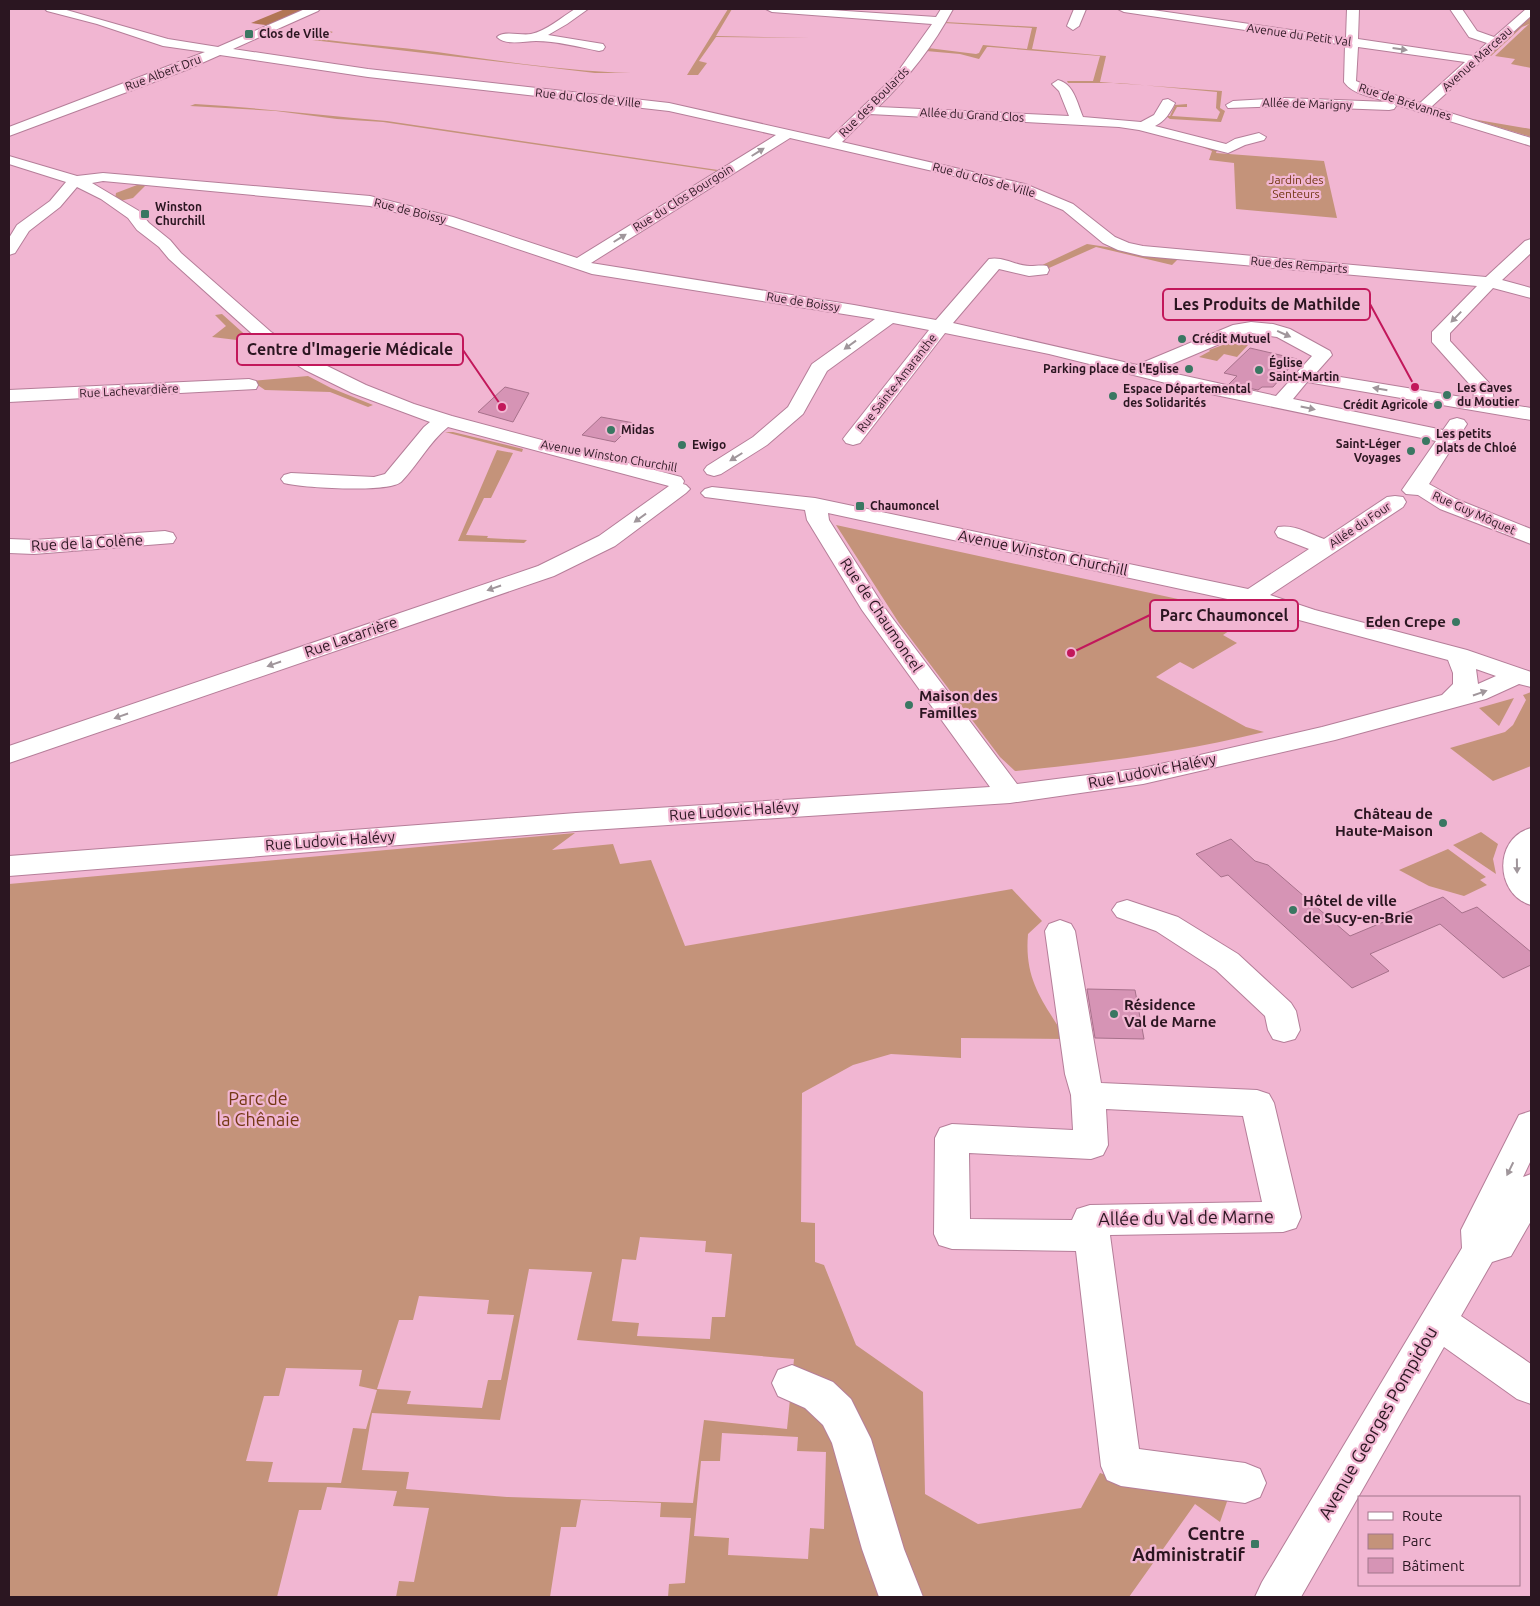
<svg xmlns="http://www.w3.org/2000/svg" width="1540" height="1606" font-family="Ubuntu,sans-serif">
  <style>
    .green { fill: #c4937a; fill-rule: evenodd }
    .forest { fill: #b27655 }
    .building { fill: #d694b5; stroke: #a7718b }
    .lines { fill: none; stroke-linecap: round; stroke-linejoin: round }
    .minor-casing { stroke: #b57e99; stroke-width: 2 }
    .minor { fill: #fff; fill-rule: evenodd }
    .oneway { fill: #a0969b }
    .poi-dot { fill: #3a7762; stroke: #f1b6d2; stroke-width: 2 }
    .labels { text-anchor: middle; stroke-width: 4.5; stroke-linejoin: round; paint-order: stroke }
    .far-poi-label { font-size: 12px; font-weight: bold; fill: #2b1621; stroke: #f1b6d2; text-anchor: start }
    .far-street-label { font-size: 12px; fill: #2b1621; stroke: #f1b6d2 }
    .far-park-label { font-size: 12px; fill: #733814; stroke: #f1b6d2 }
    .street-label { font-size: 15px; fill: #2b1621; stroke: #f1b6d2 }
    .poi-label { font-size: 15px; font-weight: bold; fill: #2b1621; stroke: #f1b6d2; text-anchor: start }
    .near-park-label { font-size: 18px; fill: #733814; stroke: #f1b6d2 }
    .near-street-label { font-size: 18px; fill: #2b1621; stroke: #f1b6d2 }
    .near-poi-label { font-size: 18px; font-weight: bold; fill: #2b1621; stroke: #f1b6d2; text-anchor: end }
    .leader { fill: none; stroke: #c2185b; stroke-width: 2 }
    .callout-dot { fill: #c2185b; stroke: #f1b6d2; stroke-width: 2 }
    .callout { fill: #f1b6d2; stroke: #c2185b; stroke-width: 2 }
    .callout-label { font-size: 16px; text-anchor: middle; font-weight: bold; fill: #2b1621 }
  </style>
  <rect width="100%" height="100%" fill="#f1b6d2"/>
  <g class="green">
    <path d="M728,9h4l-16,27 94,2 -94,-1 -17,24 8,2 -9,12h-11z"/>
    <path d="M1531,16v52l-20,-4 4,-5 -20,-3 34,-32 -7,3 -31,29 -2,-1z"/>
    <path d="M945,22l92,5 -5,22 74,7 -6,26 122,9 -2,17 5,3 -4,11 -51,-3 -4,-3h4l5,-11 12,-1v3h-10l-5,9 45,3 3,-7 -4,-4 1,-16 -97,-9h-52l-1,-2h26l7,-25 -110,-9h-3l-8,12 -19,-5 -34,-3 2,-3 48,6 3,-1 4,-8 44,4 5,-21 -88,-5z"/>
    <path d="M330,31l3,1 -14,7c39,5 79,8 118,13 64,9 129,19 194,21h-36l-283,-33z"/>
    <path d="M195,104c65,4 128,11 192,17l331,49 -2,1 -333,-49 -46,-3 -61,-8 -86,-5z"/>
    <path d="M1472,119l59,10v8z"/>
    <path d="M1202,145l15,5 -1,3 108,8 13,57 -101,-9 -2,-46 -25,-3 3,-9 -12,-5z"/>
    <path d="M137,185h7l1,1 -12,12 -13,3 -5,-2 1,-6z"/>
    <path d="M1087,244l92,14 -7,7 -76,-18 -47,21 -11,-1z"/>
    <path d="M222,314l29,26 32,21 -6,2 -32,-22 -33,-4 14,-11 -11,-11z"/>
    <path d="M1231,342l17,3 -11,12 -13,-3 -7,7 -18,-4 11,-6 -1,-1z"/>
    <path d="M308,376l23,12 42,17 -5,2 -38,-15 -65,-2 -13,-9z"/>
    <path d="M445,432h8l70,17 -1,3 -4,-1z"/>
    <path d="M497,450l16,3 -22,45h-7l-18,37 22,1 -1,2 40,2 -3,3 -66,-2z"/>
    <path d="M836,525l416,90 -29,20 14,8 -44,26 -13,-7 -24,15 90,50 18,5c-82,20 -165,31 -249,39l-15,-14 -101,-134z"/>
    <path d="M1531,692v74l-38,15 -43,-33 55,-16 8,-7 13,-25 -3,-5z"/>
    <path d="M1514,698l-15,28 -20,-18z"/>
    <path d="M1481,832l17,12 -5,15 3,15 -43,-29z"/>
    <path d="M575,833l-23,17 61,-6 7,20 31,-4 34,86 327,-57 30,32 -14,13c-4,47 15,67 38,105l-105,-1v20l-70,-4 -38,11 -51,28 -1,129 14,1v39l9,3 32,80 67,47 2,102 53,30 103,-16 19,-35 43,14 88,3 -11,32 -25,-18 -66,93h-461l1,-13 16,-1 6,-65 -31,-1 1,-14 -80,-3 -5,27h-15l-11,70h-154l3,-16 15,1 15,-74 -36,-2 4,-15 -70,-4 -6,23h-22l-22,87h-268v-713zM640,1237l66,4 -1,11 27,2 -7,63h-13l-2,22 -73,-3 2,-13 -27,-2 10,-62 14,1zM529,1269l63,3 -15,68 217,19 -7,70 -83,-9 -11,83 -186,-6 -101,-8 3,-17 -47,-2 10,-57 128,7zM419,1296l70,4 -2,14 27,1 -13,65h-13l-6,28 -75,-4 4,-13 -34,-2 22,-69h14zM286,1368l76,2 -3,16 18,4 -11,39 -13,-1 -12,55 -73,-1 5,-20 -27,-1 18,-65h15zM722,1433l76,4 -1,14 29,1 -2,77 -14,-1 -2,31 -80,-4 1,-17 -35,-2 7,-75h19z"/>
    <path d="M1448,849l38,28 -6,3 7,5 -23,11 -35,-10 -30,-16z"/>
  </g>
  <path class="forest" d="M285,9h29l-41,17 -22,-3z"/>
  <g class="building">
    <path d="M1250,348l47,11 -24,28h-11l-4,3 -29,-6 8,-8 -13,-3z"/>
    <path d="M505,387l24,6 -16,29 -35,-10z"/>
    <path d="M601,417l33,6 -19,19 -33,-7z"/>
    <path d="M1231,839l24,22 13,4 82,71 93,-39 19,16 15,-6 54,45v13l-28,13 -63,-54 -70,30 19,17 -37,17 -124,-113 -7,2 -25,-23z"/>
    <path d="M1087,989l48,1 9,49 -49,-1z"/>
  </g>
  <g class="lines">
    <defs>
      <g id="minor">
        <path d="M45,9h18l105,30 50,8 87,-38h15l-2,2 -85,38 135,20 301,34 160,36 65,-62 38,-53 -160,-12 -6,-3h50l120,8 5,-8h12c-19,36 -45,69 -75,98l191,9 -10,-25 -7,-7 6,-4c16,4 19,23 25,37l58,5 13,-7 9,-15 5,-1 7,4c-5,10 -10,18 -20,23l71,18 9,-5 24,-6 7,4 -2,3 -19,5 -17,8 -89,-23 -20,-3 -249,-13 -28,28 183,42 48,20 42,33 14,6 14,3 343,31 39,-36 6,-2v14l-29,27 29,8v10l-38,-10 -43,45v8l39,42 3,4 2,15 37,6v12l-224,-38 -14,17 150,31 7,-10 7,-2 7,2 3,4 -38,60 27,15 75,30v15l-91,-35 -22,-14 -12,-1 -4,-4 34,-49 -230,-48 -157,-39 -104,-21 -85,110 -7,2 -7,-2 -3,-4 3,-4 83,-105 -36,-7 -66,48 -24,43 -36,31 -46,29 -7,2 -7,-2 -3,-4 3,-4 46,-29 35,-30 24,-43 63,-45 -283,-45 -151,-51 -71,-17 -267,-25 -11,2 47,28 10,12 21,17 11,13 90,79 48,30 47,23 48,19 38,12 229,61 3,4 -1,3 3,1 4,4 -4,4 -71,53 -61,30 -545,187v-17l529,-180 61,-30 70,-50 -221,-59c-19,15 -30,38 -47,55 -13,11 -99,6 -117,1l-3,-4 3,-4 7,-2 83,4 11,-3 39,-47 6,-5 -78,-29 -47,-23 -46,-30 -90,-81 -10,-12 -22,-17 -9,-12 -27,-19 -24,-12 -17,20 -31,24 -14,22 -6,2v-17l8,-13 33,-24 16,-19 -57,-18v-8l68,20 26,-3 267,23 83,21 124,41 199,-123 -107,-24 -301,-34 -148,-22 -34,15 -177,66v-9l196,-75 -42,-6 -66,-22 -50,-13zM790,138l225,52 48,20 40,33 15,7 25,6 334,30 -45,46v10l41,46 1,11 -158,-26 16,-18 -2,-4 -40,-22 -17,-5 -22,-2 -18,3 -96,40 -184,-42 46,-54 30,7 18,-2 2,-4 -2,-4c-6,-1 -11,0 -17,0 -14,0 -27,-10 -41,-7l-53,61 -82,-15 -263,-42zM1251,333l26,4 35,19 -36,40 -118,-26 85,-36z"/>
        <path d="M575,9h13l-21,15 -19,11 55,9 2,3 -2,3 -4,1c-20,-4 -43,-10 -63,-10 -12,0 -30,5 -39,-4 7,-7 24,-1 34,-3 15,-3 31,-17 44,-25z"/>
        <path d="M1074,9h12l-7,17 -6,4 -6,-4z"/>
        <path d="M1118,9h28l200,29 1,-29h12l-1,30 115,17 14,-13 -18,-6 -19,-28h12l15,22 17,6 32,-28h5v7l-100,91 100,31v8l-137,-42 2,2 -2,3 -5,1 -105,-4 -56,2 -2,-3 7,-4 51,-3 105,4c-15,-5 -36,-7 -45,-20l1,-37 -221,-33zM1358,47l107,15 -45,41 -48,-15 -16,-7z"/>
        <path d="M249,379l7,2 2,4 -2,4 -247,13v-12z"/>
        <path d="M712,487l103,11 433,91 61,-40 -31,-12 -3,-5 3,-5c16,-3 32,7 46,12l63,-42 8,-1 8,1 3,5 -3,5 -133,88 45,15 152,40 64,22v15l-12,-3 -33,15 -151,41 -192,44 -133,19 -434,28 -567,45v-20l567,-43 414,-26 -128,-177 -55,-90 -2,-10 -100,-13 -4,-4 4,-4zM828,513l418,90 53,17 149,40 5,13v11l-11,11 -120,32 -179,41 -126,16 -133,-177 -55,-87zM1476,669l20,7 -18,8z"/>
        <path d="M165,531l8,2 3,5 -3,5 -139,11 -25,-1v-14l25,1z"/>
        <path d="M1531,828v77c-36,-10 -38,-67 0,-77z"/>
        <path d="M1127,900l51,17 60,37 53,49 5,8 4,19 -5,9 -11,3 -11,-3 -5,-9 -3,-14 -49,-46 -60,-39 -39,-14 -5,-7 5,-7z"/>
        <path d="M1060,920l11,4 4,7 26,152 156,7 12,4 5,9 27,114 -5,11 -13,4 -173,3 29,214 106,14 15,6 6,14 -6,14 -15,6 -124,-17 -14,-6 -6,-14 -25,-215 -124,-2 -13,-4 -5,-11 1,-96 5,-10 12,-4 121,6 -2,-35 -6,-21 -20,-143 4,-7zM1106,1109l137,7 19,86 -172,3 -13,4 -5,11 -102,-1 -1,-66 122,6 12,-4 5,-10z"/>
        <path d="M1531,1111v49l-8,17 8,-3v47l-20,35 -19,6 -31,54 70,48v40l-14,-5 -73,-52 -143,250h-46l7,-15 200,-334 -1,-18 58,-115z"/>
        <path d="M792,1365l41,17 18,17 20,40 33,110 19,48h-44l-17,-48 -30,-106 -9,-18 -18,-17 -27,-12 -6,-13 6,-13z"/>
      </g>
    </defs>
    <use href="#minor" class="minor-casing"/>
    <use href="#minor" class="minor"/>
  </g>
  <defs><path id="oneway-solid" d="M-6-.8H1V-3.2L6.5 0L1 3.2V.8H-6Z" transform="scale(1.25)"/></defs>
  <g class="oneway">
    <use href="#oneway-solid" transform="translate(1400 49) rotate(8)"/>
    <use href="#oneway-solid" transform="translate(758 152) rotate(-32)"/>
    <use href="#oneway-solid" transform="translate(620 238) rotate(-32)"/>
    <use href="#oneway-solid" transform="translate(1456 317) rotate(134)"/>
    <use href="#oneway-solid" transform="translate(1284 334) rotate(24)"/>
    <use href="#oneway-solid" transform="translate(850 345) rotate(144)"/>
    <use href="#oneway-solid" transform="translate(1380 389) rotate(-170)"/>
    <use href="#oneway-solid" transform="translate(1308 408) rotate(12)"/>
    <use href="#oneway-solid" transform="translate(736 457) rotate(148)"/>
    <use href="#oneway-solid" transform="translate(640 518) rotate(144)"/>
    <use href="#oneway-solid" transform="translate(494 588) rotate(161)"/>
    <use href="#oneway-solid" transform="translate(274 664) rotate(161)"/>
    <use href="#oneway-solid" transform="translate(1480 693) rotate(-19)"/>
    <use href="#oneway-solid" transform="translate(121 716) rotate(161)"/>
    <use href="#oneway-solid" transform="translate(1517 866) rotate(89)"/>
    <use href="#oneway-solid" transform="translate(1510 1169) rotate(116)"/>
  </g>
  <g class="poi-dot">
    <rect x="244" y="29" width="10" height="10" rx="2.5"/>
    <rect x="140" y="209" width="10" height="10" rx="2.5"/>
    <circle cx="1182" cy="339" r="5"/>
    <circle cx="1189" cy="369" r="5"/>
    <circle cx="1259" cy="370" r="5"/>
    <circle cx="1447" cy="395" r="5"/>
    <circle cx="1113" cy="396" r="5"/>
    <circle cx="1438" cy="405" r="5"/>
    <circle cx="611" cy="430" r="5"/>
    <circle cx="1426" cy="441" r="5"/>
    <circle cx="682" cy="445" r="5"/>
    <circle cx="1411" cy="451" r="5"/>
    <rect x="855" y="501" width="10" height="10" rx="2.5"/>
    <circle cx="1456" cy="622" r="5"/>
    <circle cx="909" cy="705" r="5"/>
    <circle cx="1443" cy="823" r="5"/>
    <circle cx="1293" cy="910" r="5"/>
    <circle cx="1114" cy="1014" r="5"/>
    <rect x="1250" y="1539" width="10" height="10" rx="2.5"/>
  </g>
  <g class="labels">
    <g class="far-poi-label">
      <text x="259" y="38">Clos de Ville</text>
      <text x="155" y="211">Winston<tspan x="155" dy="14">Churchill</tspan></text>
      <text x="1192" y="343">Crédit Mutuel</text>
      <text x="1269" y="367">Église<tspan x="1269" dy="14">Saint-Martin</tspan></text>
      <text x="1179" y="373" text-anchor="end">Parking place de l'Eglise</text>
      <text x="1457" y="392">Les Caves<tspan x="1457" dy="14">du Moutier</tspan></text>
      <text x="1123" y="393">Espace Départemental<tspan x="1123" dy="14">des Solidarités</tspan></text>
      <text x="1428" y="409" text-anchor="end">Crédit Agricole</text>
      <text x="621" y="434">Midas</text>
      <text x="1436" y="438">Les petits<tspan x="1436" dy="14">plats de Chloé</tspan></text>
      <text x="1401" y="448" text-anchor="end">Saint-Léger<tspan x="1401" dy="14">Voyages</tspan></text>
      <text x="692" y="449">Ewigo</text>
      <text x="870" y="510">Chaumoncel</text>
    </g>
    <g class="far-street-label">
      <text transform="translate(1299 35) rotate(8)" y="4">Avenue du Petit Val</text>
      <text transform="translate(1477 59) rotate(-42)" y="4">Avenue Marceau</text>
      <text transform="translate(163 73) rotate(-21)" y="4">Rue Albert Dru</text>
      <text transform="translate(588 98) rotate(6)" y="4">Rue du Clos de Ville</text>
      <text transform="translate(874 102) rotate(-45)" y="4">Rue des Boulards</text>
      <text transform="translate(1405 102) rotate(18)" y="4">Rue de Brévannes</text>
      <text transform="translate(1307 104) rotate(2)" y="4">Allée de Marigny</text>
      <text transform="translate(972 115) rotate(3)" y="4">Allée du Grand Clos</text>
      <text transform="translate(984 180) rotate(15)" y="4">Rue du Clos de Ville</text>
      <text transform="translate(683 198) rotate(-32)" y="4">Rue du Clos Bourgoin</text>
      <text transform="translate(410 211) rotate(14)" y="4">Rue de Boissy</text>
      <text transform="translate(1299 265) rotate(5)" y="4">Rue des Remparts</text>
      <text transform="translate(803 302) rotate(9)" y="4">Rue de Boissy</text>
      <text transform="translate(897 383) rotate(-52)" y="4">Rue Sainte-Amaranthe</text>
      <text transform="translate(129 391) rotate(-3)" y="4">Rue Lachevardière</text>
      <text transform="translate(609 456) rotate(10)" y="4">Avenue Winston Churchill</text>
      <text transform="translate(1474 513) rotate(24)" y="4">Rue Guy Môquet</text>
      <text transform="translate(1360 525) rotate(-34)" y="4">Allée du Four</text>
    </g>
    <g class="far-park-label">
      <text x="1296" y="184">Jardin des<tspan x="1296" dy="14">Senteurs</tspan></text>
    </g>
    <g class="street-label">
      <text transform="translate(87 543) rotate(-3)" y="5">Rue de la Colène</text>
      <text transform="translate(1043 553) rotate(12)" y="5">Avenue Winston Churchill</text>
      <text transform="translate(881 615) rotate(56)" y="5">Rue de Chaumoncel</text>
      <text transform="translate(351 637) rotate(-19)" y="5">Rue Lacarrière</text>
      <text transform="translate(1152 771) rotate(-11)" y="5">Rue Ludovic Halévy</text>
      <text transform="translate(734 811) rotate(-4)" y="5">Rue Ludovic Halévy</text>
      <text transform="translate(330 841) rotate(-4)" y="5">Rue Ludovic Halévy</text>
    </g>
    <g class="poi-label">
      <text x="1446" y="627" text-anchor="end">Eden Crepe</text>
      <text x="919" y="701">Maison des<tspan x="919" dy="17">Familles</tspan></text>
      <text x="1433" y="819" text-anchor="end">Château de<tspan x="1433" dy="17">Haute-Maison</tspan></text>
      <text x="1303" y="906">Hôtel de ville<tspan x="1303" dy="17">de Sucy-en-Brie</tspan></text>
      <text x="1124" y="1010">Résidence<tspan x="1124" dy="17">Val de Marne</tspan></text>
    </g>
    <g class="near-park-label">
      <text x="258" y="1105">Parc de<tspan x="258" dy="21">la Chênaie</tspan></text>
    </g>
    <g class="near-street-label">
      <text transform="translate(1186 1218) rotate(-1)" y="6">Allée du Val de Marne</text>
      <text transform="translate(1378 1423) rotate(-60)" y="6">Avenue Georges Pompidou</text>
    </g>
    <g class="near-poi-label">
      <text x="1245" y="1540">Centre<tspan x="1245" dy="21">Administratif</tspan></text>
    </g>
  </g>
  <path class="leader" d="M1415 387L1370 304M502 407L463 350M1071 653L1150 615"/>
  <g class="callout-dot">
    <circle cx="1415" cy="387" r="5"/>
    <circle cx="502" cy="407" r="5"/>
    <circle cx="1071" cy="653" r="5"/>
  </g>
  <g class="callout">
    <rect x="1163" y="289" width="207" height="31" rx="5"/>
    <rect x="237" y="334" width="226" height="31" rx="5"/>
    <rect x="1150" y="600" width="148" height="31" rx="5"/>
  </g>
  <g class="callout-label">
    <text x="1267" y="310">Les Produits de Mathilde</text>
    <text x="350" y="355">Centre d'Imagerie Médicale</text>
    <text x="1224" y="621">Parc Chaumoncel</text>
  </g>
  <rect width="1540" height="1606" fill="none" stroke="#2b1621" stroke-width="20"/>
  <rect x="1358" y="1496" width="162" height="90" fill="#f1b6d2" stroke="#a2768b"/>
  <rect x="1368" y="1512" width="25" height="8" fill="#ffffff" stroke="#a2768b"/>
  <text x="1402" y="1521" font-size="15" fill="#2b1621">Route</text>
  <rect x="1368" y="1534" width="25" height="15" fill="#c4937a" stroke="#a2768b"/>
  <text x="1402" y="1546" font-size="15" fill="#2b1621">Parc</text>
  <rect x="1368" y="1558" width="25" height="15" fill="#d694b5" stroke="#a2768b"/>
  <text x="1402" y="1571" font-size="15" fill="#2b1621">Bâtiment</text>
</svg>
